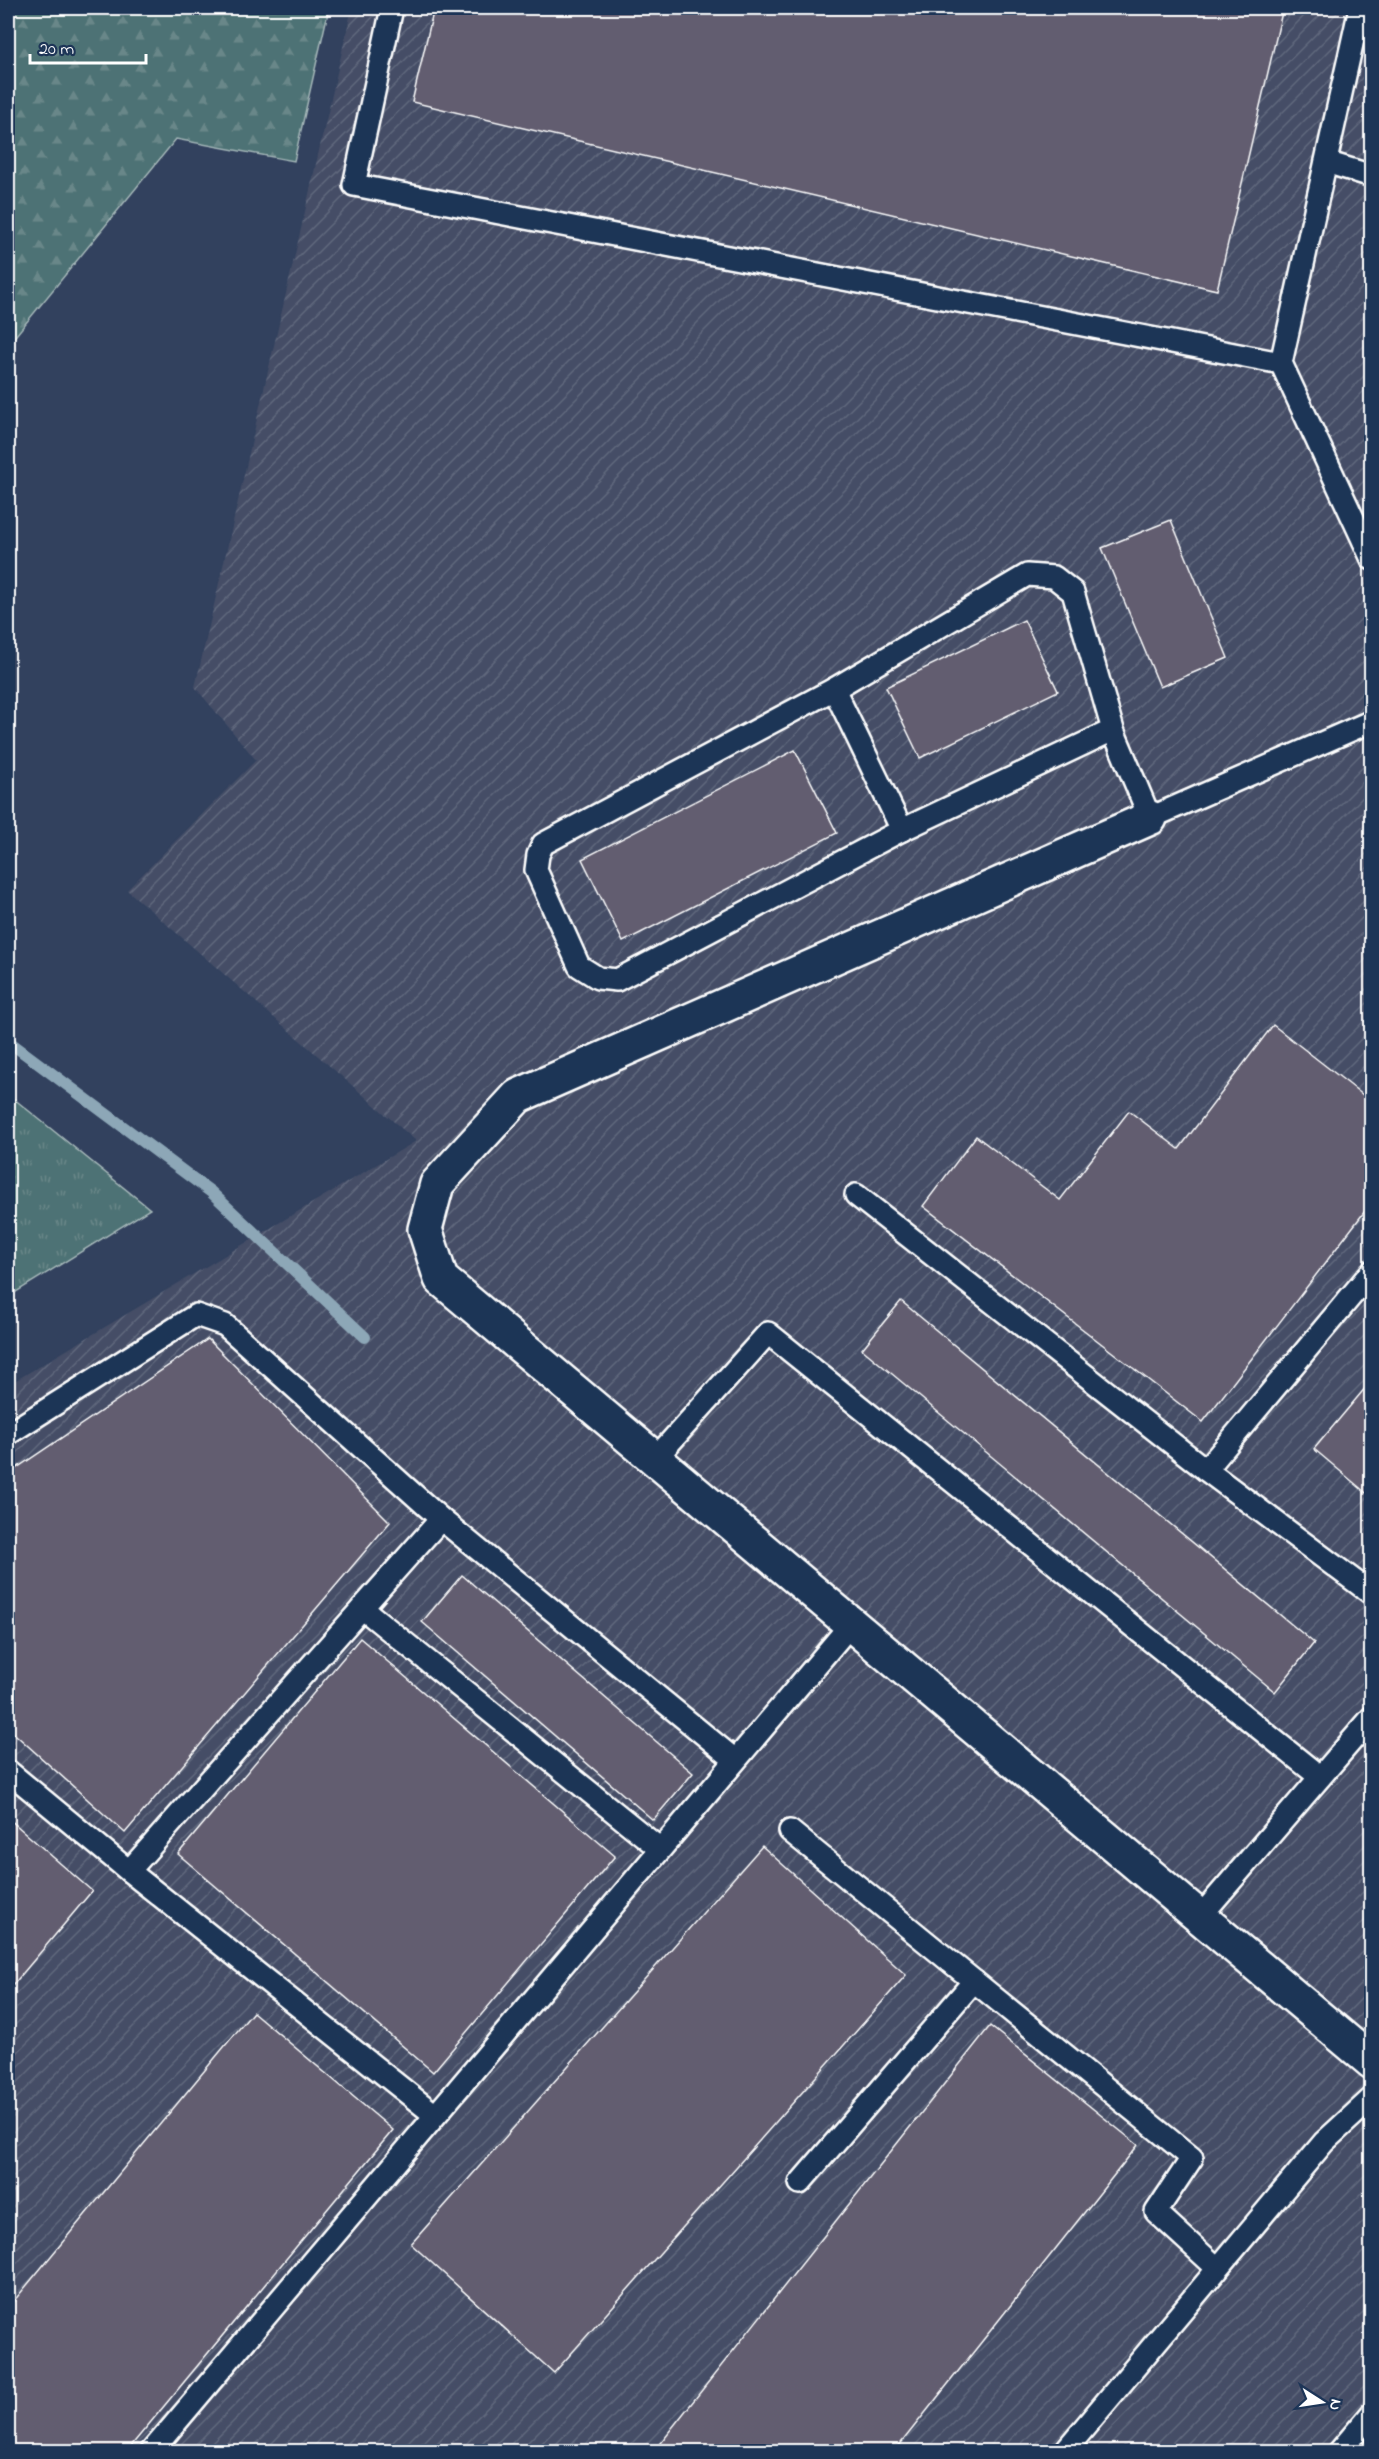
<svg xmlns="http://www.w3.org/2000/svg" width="1379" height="2459" font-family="'Indie Flower',sans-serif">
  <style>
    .industrial { fill: url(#industrial-furrows) }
    .grass { fill: url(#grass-tufts); stroke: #a6b8ba; stroke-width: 1.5 }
    .forest { fill: url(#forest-firs); stroke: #a6b8ba; stroke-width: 1.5 }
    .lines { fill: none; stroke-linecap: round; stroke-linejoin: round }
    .stream { stroke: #8da7b7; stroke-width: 12 }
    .building { fill: #625d70; stroke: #fff; stroke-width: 1.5 }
    .lane-casing { stroke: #fff; stroke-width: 26 }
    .street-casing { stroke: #fff; stroke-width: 38 }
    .lane { stroke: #1d3557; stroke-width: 21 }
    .street { stroke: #1d3557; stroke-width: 33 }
  </style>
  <defs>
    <pattern id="industrial-furrows" width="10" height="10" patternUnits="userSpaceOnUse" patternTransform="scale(1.5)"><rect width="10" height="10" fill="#444d66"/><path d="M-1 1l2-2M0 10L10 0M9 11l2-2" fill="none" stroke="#60687d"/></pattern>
    <pattern id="grass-tufts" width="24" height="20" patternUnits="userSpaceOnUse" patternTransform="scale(1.5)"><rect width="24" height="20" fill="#4e7274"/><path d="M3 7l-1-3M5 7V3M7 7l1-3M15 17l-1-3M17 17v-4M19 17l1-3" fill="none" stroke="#698789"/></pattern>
    <pattern id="forest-firs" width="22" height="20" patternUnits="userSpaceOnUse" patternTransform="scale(1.5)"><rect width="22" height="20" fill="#4e7274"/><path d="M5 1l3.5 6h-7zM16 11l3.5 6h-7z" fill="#698789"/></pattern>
  </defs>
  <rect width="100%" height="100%" fill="#32415e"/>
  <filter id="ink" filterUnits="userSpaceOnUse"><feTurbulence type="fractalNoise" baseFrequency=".0167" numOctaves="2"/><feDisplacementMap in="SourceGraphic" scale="12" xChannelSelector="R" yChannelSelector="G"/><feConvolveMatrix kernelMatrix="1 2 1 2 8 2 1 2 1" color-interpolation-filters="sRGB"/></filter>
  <g filter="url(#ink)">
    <path class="industrial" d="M352,8h1019v2443h-1363v-1066l408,-244 -289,-251 129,-130 -61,-73z"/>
    <path class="grass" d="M8,1094l142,115 -142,88z"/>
    <path class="forest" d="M8,8h321l-35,153 -118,-22 -168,206z"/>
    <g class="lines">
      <path class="stream" d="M8,1041l203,151 154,145"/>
    </g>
    <g class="building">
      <path d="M434,8h849l-66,282 -805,-188z"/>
      <path d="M1171,520l57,138 -68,29 -58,-139z"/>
      <path d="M1024,620l34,71 -138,67 -34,-71z"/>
      <path d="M795,750l42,83 -214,109 -41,-83z"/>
      <path d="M1273,1025l99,77v100l-169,220 -280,-216 53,-70 84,64 69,-89 50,38z"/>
      <path d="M901,1301l413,342 -39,49 -413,-343z"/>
      <path d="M208,1339l182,183 -265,311 -117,-105v-254z"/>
      <path d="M1372,1380v118l-58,-49z"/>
      <path d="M462,1575l231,198 -40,47 -231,-198z"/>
      <path d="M360,1638l255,218 -182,216 -255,-218z"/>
      <path d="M8,1818l84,73 -84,100z"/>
      <path d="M762,1846l144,129 -352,398 -143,-129z"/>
      <path d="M253,2012l140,118 -267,322h-118v-144z"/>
      <path d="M990,2026l148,119 -244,307h-241z"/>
    </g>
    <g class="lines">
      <defs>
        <g id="lane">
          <path d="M392,8l-38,177 927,178"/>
          <path d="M1360,8l-79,355 91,196"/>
          <path d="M1326,162l46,14"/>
          <path d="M834,689l68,141"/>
          <path d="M1113,730l-211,100 -285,150 -19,-2 -19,-12 -43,-96 2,-15 5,-11 291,-155 193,-114 27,2 19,15 40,138 37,88 222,-97"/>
          <path d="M856,1195l350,275 166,124"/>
          <path d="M8,1434l188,-119 29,10 216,194 294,241"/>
          <path d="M655,1459l113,-126 552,444"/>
          <path d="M1206,1470l166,-199"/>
          <path d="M362,1608l298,241"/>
          <path d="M8,1771l121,100 306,244"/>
          <path d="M790,1831l184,150"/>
          <path d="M129,1871l312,-352"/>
          <path d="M1199,1918l173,-201"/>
          <path d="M800,2183l174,-202 218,177 -36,54 61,56"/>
          <path d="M151,2452l700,-828"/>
          <path d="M1064,2452l260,-310 48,-44"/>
          <path d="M1339,2452l33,-39"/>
        </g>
        <path id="street" d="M1150,818l-632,278 -81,88 -12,45 16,50 931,783"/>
      </defs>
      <use href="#lane" class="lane-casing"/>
      <use href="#street" class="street-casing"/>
      <use href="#lane" class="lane"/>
      <use href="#street" class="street"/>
    </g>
  </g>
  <rect width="1379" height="2459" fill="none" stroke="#1d3557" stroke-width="30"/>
  <rect x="15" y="15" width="1349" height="2429" fill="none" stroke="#fff" stroke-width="2" filter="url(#ink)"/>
  <g transform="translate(1322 2402) rotate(102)" stroke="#1d3557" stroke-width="4.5" paint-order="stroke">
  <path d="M0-4.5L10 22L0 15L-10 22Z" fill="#ffffff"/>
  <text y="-9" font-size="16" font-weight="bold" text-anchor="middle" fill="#ffffff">N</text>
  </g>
  <path d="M30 54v9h116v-9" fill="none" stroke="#ffffff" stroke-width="3"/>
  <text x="39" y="54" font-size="18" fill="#ffffff" stroke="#1d3557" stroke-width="4.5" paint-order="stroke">20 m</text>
</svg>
